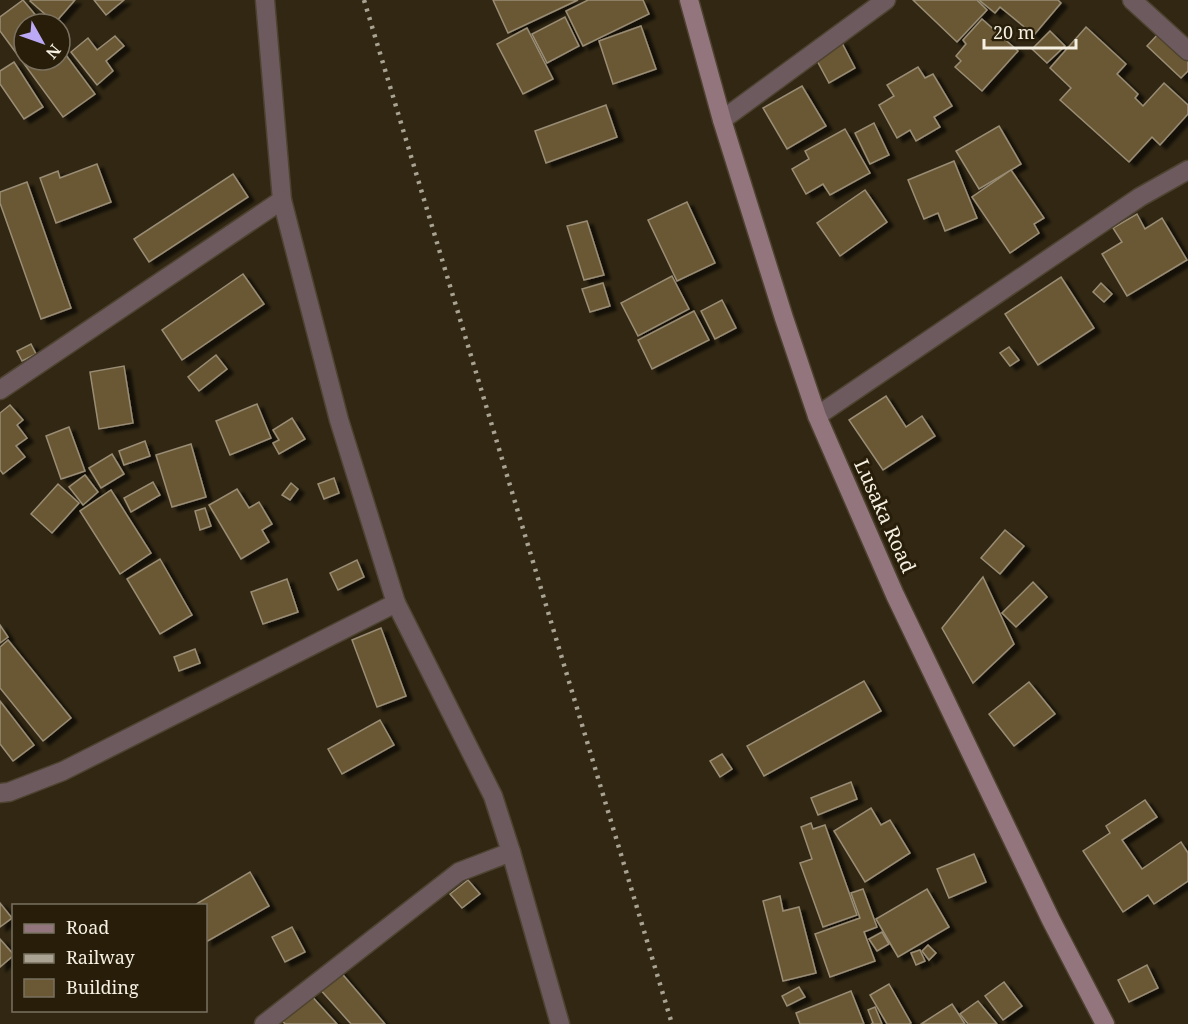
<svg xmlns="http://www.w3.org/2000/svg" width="1188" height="1024" font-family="'Noto Serif',serif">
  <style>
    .building { fill: #6b5834; stroke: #998d76; stroke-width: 1.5; filter: url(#shadow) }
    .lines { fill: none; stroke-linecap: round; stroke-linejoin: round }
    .street-casing { stroke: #4d4330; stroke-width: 21 }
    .secondary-casing { stroke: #4d4330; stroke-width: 21 }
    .street { stroke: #6d5a5e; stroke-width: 18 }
    .secondary { stroke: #93757d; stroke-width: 18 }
    .rail { stroke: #aaa393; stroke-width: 4.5; stroke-dasharray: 3 6; stroke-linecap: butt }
    .labels { text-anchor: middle; stroke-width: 6; stroke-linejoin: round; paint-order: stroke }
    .street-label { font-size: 20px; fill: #f6f0e3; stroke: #271d09 }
  </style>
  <defs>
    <filter id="shadow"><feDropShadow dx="6" dy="4" stdDeviation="1.5" flood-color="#0009"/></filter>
  </defs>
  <rect width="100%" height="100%" fill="#312713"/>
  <g class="building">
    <path d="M23,0l20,24h-19v36h36v-13l35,47 -32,23 -63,-86v-14z"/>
    <path d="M31,0h44l-20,23 -25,-22z"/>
    <path d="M94,0h30l-18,15z"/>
    <path d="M493,0h85l-70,33z"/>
    <path d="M588,0h55l6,14 -66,32 -17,-35z"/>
    <path d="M913,0h64l10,10 -30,32z"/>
    <path d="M979,0h79l3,3 -27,32 -34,-28 -5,6z"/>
    <path d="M565,17l14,29 -32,17 -15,-29z"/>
    <path d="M982,19l36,32 -36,40 -27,-24 6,-6 -5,-5 10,-12 -3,-4z"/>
    <path d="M641,26l15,43 -43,15 -14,-43z"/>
    <path d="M1086,27l40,37 -9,10 21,20 -3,4 8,8 21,-23 24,22v9l-28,31 -8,-8 -23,25 -69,-62 11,-12 -21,-20z"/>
    <path d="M527,28l26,51 -30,15 -26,-50z"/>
    <path d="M1050,31l15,15 -18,17 -15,-14z"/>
    <path d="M1159,33l29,27v11l-7,7 -34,-32z"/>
    <path d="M115,36l9,10 -18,15 7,10 -16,14 -26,-33 17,-14 9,12z"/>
    <path d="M841,41l14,27 -26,15 -15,-28z"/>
    <path d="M14,62l29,45 -19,12 -24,-35v-13z"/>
    <path d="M918,67l7,11 8,-4 19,32 -18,11 6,10 -24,14 -6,-11 -13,8 -18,-33 15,-9 -7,-11z"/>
    <path d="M802,86l24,40 -39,23 -24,-41z"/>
    <path d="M606,105l11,32 -71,26 -11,-32z"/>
    <path d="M874,123l15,32 -19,9 -15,-31z"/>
    <path d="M999,126l22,38 -42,25 -23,-38z"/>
    <path d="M845,129l25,44 -40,22 -7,-11 -17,10 -14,-25 17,-10 -4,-8z"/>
    <path d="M954,161l23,57 -32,13 -7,-18 -14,6 -16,-39z"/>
    <path d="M97,164l14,38 -55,21 -16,-45 18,-7 2,7z"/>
    <path d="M1011,170l33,48 -10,6 5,9 -29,20 -38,-56z"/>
    <path d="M233,174l15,23 -99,65 -15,-23z"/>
    <path d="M27,182l44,126 -30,11 -41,-116v-11z"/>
    <path d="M865,190l22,32 -47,34 -23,-33z"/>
    <path d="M687,202l28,61 -38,18 -29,-61z"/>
    <path d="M1137,214l8,15 17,-11 25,42 -60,36 -25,-42 20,-12 -9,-14z"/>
    <path d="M587,221l17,54 -20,5 -17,-54z"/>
    <path d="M243,274l21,30 -82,56 -20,-30z"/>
    <path d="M672,276l17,33 -51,27 -17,-33z"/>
    <path d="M1061,277l33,51 -56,37 -33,-51z"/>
    <path d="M603,283l7,23 -20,6 -8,-23z"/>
    <path d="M1101,283l11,11 -8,8 -11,-10z"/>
    <path d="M722,300l14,28 -21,11 -14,-28z"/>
    <path d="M694,311l15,29 -57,29 -14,-29z"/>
    <path d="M31,344l5,10 -14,7 -5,-10z"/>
    <path d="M1009,347l10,13 -9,6 -10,-13z"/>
    <path d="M216,355l11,14 -28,22 -11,-14z"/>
    <path d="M124,366l9,57 -34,6 -9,-57z"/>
    <path d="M886,396l20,31 16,-11 13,20 -52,34 -34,-50z"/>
    <path d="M257,404l14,34 -41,17 -14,-34z"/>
    <path d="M10,405l13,15 -6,5 10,13 -11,8 9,11 -22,17 -3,-4v-57z"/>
    <path d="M292,418l13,21 -26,15 -6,-11 6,-3 -6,-10z"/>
    <path d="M69,427l16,44 -24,8 -15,-43z"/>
    <path d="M145,441l5,15 -26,9 -5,-14z"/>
    <path d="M191,444l15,53 -34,10 -16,-52z"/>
    <path d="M112,454l12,20 -23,14 -12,-20z"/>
    <path d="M85,475l13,17 -15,13 -14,-18z"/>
    <path d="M334,478l5,15 -15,6 -6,-15z"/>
    <path d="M153,482l7,13 -29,17 -7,-14z"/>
    <path d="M291,483l7,6 -8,11 -8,-5z"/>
    <path d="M58,484l21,19 -27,30 -21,-19z"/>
    <path d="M237,489l12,19 10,-6 13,22 -10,6 7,12 -28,17 -32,-54z"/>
    <path d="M111,490l40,63 -31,21 -40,-63z"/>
    <path d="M205,508l6,18 -11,4 -5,-19z"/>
    <path d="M1005,530l19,16 -24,28 -19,-16z"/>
    <path d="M160,559l32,56 -32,19 -33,-55z"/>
    <path d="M357,560l7,17 -26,13 -8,-17z"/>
    <path d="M983,577l31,67 -41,39 -31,-55z"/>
    <path d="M287,579l11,33 -35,12 -12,-32z"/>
    <path d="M1033,582l14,15 -31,30 -14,-14z"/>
    <path d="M0,625l8,12 -8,6z"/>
    <path d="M381,628l25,68 -29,11 -25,-67z"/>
    <path d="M8,640l63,78 -28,23 -43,-53v-41z"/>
    <path d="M195,649l5,14 -21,8 -5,-14z"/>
    <path d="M864,681l17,30 -117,65 -17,-30z"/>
    <path d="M1029,682l26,32 -41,32 -25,-32z"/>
    <path d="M0,701l34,44 -21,16 -13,-17z"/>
    <path d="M380,720l14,25 -52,29 -14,-25z"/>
    <path d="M722,754l10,15 -12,8 -10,-16z"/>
    <path d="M851,782l6,17 -39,16 -7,-17z"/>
    <path d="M1145,800l12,17 -35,23 20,29 39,-27 7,11v28l-34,23 -6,-9 -25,17 -40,-61 27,-18 -4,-7z"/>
    <path d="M871,808l10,17 9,-5 20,33 -45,29 -31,-51z"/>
    <path d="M811,823l2,6 12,-4 32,90 -34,12 -23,-64 12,-4 -11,-32z"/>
    <path d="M974,854l12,28 -37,16 -12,-29z"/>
    <path d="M250,872l19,34 -63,36v-36h-13z"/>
    <path d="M468,880l12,14 -18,14 -12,-14z"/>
    <path d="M863,889l14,38 -13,5 11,29 -45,16 -15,-43 45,-16 -9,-25z"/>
    <path d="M927,889l22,38 -51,30 -22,-38z"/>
    <path d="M780,896l3,15 16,-4 17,66 -33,8 -20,-80z"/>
    <path d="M0,903l12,15 -12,9z"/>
    <path d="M292,927l13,25 -20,10 -13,-25z"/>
    <path d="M882,932l7,12 -12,7 -8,-12z"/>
    <path d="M0,939l14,16 -14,12z"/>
    <path d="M928,945l8,8 -7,7 -7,-9z"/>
    <path d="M920,950l5,11 -9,4 -5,-12z"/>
    <path d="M1147,965l11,23 -29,14 -11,-22z"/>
    <path d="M338,969l47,55h-34l-33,-37z"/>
    <path d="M1004,982l18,24 -19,14 -18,-24z"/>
    <path d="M889,984l22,39 -2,1h-22l-17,-29z"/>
    <path d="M799,987l6,10 -18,9 -5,-10z"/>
    <path d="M851,991l13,33h-64l-4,-11z"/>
    <path d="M308,992l29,32h-52l-5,-6z"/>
    <path d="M978,1001l19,23h-29l-8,-10z"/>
    <path d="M952,1004l13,20h-44z"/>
    <path d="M875,1007l7,17h-11l2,-1 -5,-13z"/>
  </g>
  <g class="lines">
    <defs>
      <g id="street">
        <path d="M265,0l17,200 57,220 57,183 97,193 18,56 49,172"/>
        <path d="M1132,0l56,51"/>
        <path d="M722,120l164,-120"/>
        <path d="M0,390l282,-190"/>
        <path d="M817,416l323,-219 48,-27"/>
        <path d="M0,793l9,-1 54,-21 333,-168"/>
        <path d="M264,1024l195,-152 52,-20"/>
      </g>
      <path id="secondary" d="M689,0l33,120 62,198 33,98 78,179 156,325 54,104"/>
    </defs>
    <use href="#street" class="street-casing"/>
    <use href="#secondary" class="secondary-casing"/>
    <use href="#street" class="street"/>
    <use href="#secondary" class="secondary"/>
    <path class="rail" d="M364,0l308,1024"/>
  </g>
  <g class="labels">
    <g class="street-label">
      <text transform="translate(885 516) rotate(66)" y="7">Lusaka Road</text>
    </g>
  </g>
  <rect x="12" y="904" width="195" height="108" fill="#271d09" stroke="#7a7160" stroke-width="1.5"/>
  <rect x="24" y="924" width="30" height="9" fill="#93757d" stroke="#7a7160" stroke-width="1.5"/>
  <text x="66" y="934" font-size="18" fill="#f6f0e3">Road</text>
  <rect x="24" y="954" width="30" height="9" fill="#aaa393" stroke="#7a7160" stroke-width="1.5"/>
  <text x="66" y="964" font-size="18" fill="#f6f0e3">Railway</text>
  <rect x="24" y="979" width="30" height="18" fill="#6b5834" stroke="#7a7160" stroke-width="1.5"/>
  <text x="66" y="994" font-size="18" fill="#f6f0e3">Building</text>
  <g transform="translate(42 42) rotate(130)"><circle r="28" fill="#271d09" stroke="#7a7160" stroke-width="1.5"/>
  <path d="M0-4.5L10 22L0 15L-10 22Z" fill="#bca9f5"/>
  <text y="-9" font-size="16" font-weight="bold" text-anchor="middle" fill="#f6f0e3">N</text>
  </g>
  <path d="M984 39v9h92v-9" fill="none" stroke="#f6f0e3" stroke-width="3"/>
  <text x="993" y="39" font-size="18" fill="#f6f0e3" stroke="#271d09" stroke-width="4.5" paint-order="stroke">20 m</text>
</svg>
